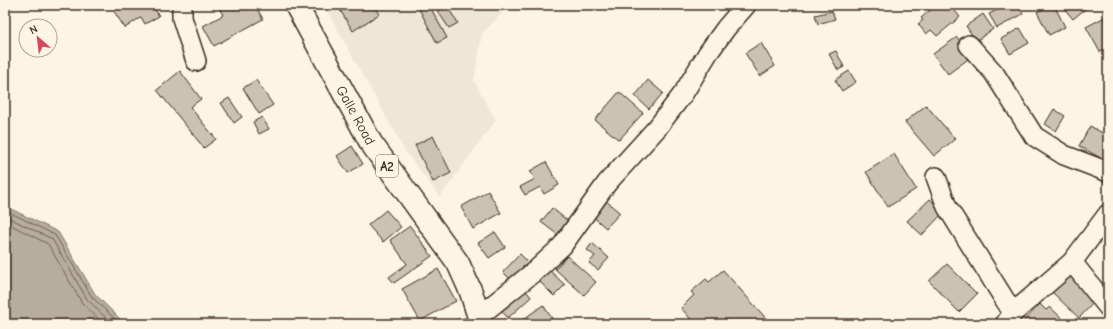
<svg xmlns="http://www.w3.org/2000/svg" width="1113" height="329" font-family="'Comic Neue',sans-serif">
  <style>
    .built { fill: #eee6d6 }
    .water { fill: #b7ad9e; stroke: #85796b }
    .lines { fill: none; stroke-linecap: round; stroke-linejoin: round }
    .shore { stroke: #6d5e51; stroke-width: 1 }
    .building { fill: #ccc2b3; stroke: #3b2a1e }
    .minor-casing { stroke: #3b2a1e; stroke-width: 22 }
    .highway-casing { stroke: #3b2a1e; stroke-width: 25 }
    .minor { stroke: #fcf5e5; stroke-width: 19 }
    .highway { stroke: #fcf5e5; stroke-width: 22 }
    .labels { text-anchor: middle; stroke-width: 3; stroke-linejoin: round; paint-order: stroke }
    .shield { fill: #fcf5e5; stroke: #75675a; stroke-width: 1 }
    .shield-label { font-size: 13px; font-weight: bold; fill: #3b2a1e }
    .street-label { font-size: 14px; fill: #3b2a1e; stroke: #fcf5e5 }
  </style>
  <rect width="100%" height="100%" fill="#fcf5e5"/>
  <filter id="ink" filterUnits="userSpaceOnUse"><feTurbulence type="fractalNoise" baseFrequency=".025" numOctaves="2"/><feDisplacementMap in="SourceGraphic" scale="8" xChannelSelector="R" yChannelSelector="G"/><feConvolveMatrix kernelMatrix="1 2 1 2 8 2 1 2 1" color-interpolation-filters="sRGB"/></filter>
  <g filter="url(#ink)">
    <path class="built" d="M324,5h186l-28,29 -8,47 22,39 -56,77 -35,-46z"/>
    <path class="water" d="M5,206l53,26 37,62 30,30h-120z"/>
    <g class="lines">
      <g class="shore">
        <path d="M5,210l50,25 37,62 28,27"/>
        <path d="M5,216l47,23 35,60 25,25"/>
        <path d="M5,222l43,22 34,59 22,21"/>
      </g>
    </g>
    <g class="building">
      <path d="M120,5h40l-5,4 4,7 -14,8 -4,-7 -16,11 -12,-18z"/>
      <path d="M221,5h12l1,4 7,-4h14l8,14 -49,27 -11,-20 20,-11 -5,-9z"/>
      <path d="M337,5h36l6,9 -26,17z"/>
      <path d="M422,5h7l18,33 -10,5 -19,-36z"/>
      <path d="M437,5h9l12,18 -9,5 -14,-21z"/>
      <path d="M936,5h14l10,12 -23,19 -6,-6 -5,4 -8,-10 5,-4 -2,-2z"/>
      <path d="M1007,5h11l5,9 -26,14 -8,-14z"/>
      <path d="M1052,5h2l11,22 -16,8 -12,-23z"/>
      <path d="M1066,5h24l-17,14 -10,-12z"/>
      <path d="M832,11l3,8 -17,5 -3,-9z"/>
      <path d="M983,14l10,15 -17,12 -10,-15z"/>
      <path d="M1105,17l3,5v26l-8,4 -14,-25z"/>
      <path d="M1020,28l9,15 -19,11 -9,-15z"/>
      <path d="M957,37l14,20 -23,17 -15,-20z"/>
      <path d="M761,43l14,23 -15,10 -15,-23z"/>
      <path d="M836,51l8,16 -6,3 -9,-16z"/>
      <path d="M180,71l21,28 -11,8 26,32 -12,9 -47,-58z"/>
      <path d="M849,71l7,11 -14,9 -7,-11z"/>
      <path d="M256,80l17,25 -14,9 -16,-26z"/>
      <path d="M648,80l15,13 -14,16 -14,-13z"/>
      <path d="M619,92l24,21 -24,27 -24,-20z"/>
      <path d="M229,98l13,19 -8,6 -13,-20z"/>
      <path d="M926,105l29,34 -21,17 -29,-34z"/>
      <path d="M1054,109l11,7 -9,15 -11,-7z"/>
      <path d="M262,117l7,12 -10,5 -6,-12z"/>
      <path d="M1090,126l18,10v26l-29,-16z"/>
      <path d="M433,136l18,37 -18,9 -18,-37z"/>
      <path d="M352,146l11,18 -15,9 -11,-17z"/>
      <path d="M894,154l22,35 -28,18 -22,-35z"/>
      <path d="M546,162l13,23 -15,9 -4,-7 -15,8 -5,-8 15,-8 -5,-8z"/>
      <path d="M488,191l13,22 -28,16 -12,-22z"/>
      <path d="M930,199l13,14 -21,22 -15,-14z"/>
      <path d="M605,200l15,13 -14,15 -15,-13z"/>
      <path d="M552,208l17,14 -11,13 -17,-13z"/>
      <path d="M386,210l15,17 -18,15 -15,-17z"/>
      <path d="M410,226l22,30 -38,27 -5,-6 18,-13 -17,-24z"/>
      <path d="M495,232l10,15 -16,11 -11,-15z"/>
      <path d="M592,243l17,15 -11,12 -9,-7 6,-7 -8,-6z"/>
      <path d="M520,254l12,12 -17,18 -12,-12z"/>
      <path d="M567,256l29,26 -12,13 -29,-26z"/>
      <path d="M947,264l30,30 -18,18 -30,-31z"/>
      <path d="M438,269l18,32 -36,20 -18,-32z"/>
      <path d="M548,269l17,16 -11,11 -16,-16z"/>
      <path d="M723,270l48,54h-76l-14,-16 13,-13 -3,-3 15,-13 3,3z"/>
      <path d="M1071,270l28,27 -20,21 -28,-27z"/>
      <path d="M523,287l8,10 -23,21 -9,-10z"/>
      <path d="M1040,304l6,6 4,-3 18,17h-47z"/>
      <path d="M543,305l10,15 -5,4h-31z"/>
      <path d="M465,318l2,6h-11l-1,-4z"/>
    </g>
    <g class="lines">
      <defs>
        <g id="minor">
          <path d="M182,5v13l14,43"/>
          <path d="M969,45l25,28 40,63 30,19 44,17"/>
          <path d="M936,177l11,30 66,106"/>
          <path d="M1072,262l36,45"/>
          <path d="M479,316l56,-45 27,-25 45,-63 50,-55 26,-34 25,-41 18,-25 20,-23"/>
          <path d="M1005,324l8,-11 59,-51 36,-48"/>
        </g>
        <path id="highway" d="M296,5l75,138 87,120 13,29 10,32"/>
      </defs>
      <use href="#minor" class="minor-casing"/>
      <use href="#highway" class="highway-casing"/>
      <use href="#minor" class="minor"/>
      <use href="#highway" class="highway"/>
    </g>
  </g>
  <g class="labels">
    <rect class="shield" x="376" y="155" width="22" height="22" rx="3"/>
    <g class="shield-label">
      <text x="387" y="171">A2</text>
    </g>
    <g class="street-label">
      <text transform="translate(356 115) rotate(61)" y="5">Galle Road</text>
    </g>
  </g>
  <rect width="1113" height="329" fill="none" stroke="#fcf5e5" stroke-width="20"/>
  <rect x="10" y="10" width="1093" height="309" fill="none" stroke="#3b2a1e" stroke-width="1.5" filter="url(#ink)"/>
  <g transform="translate(38 38) rotate(332)"><circle r="19" fill="#fcf5e5" stroke="#afa495"/>
  <path d="M0-3L7 15L0 10L-7 15Z" fill="#d1495b"/>
  <text y="-6" font-size="11" font-weight="bold" text-anchor="middle" fill="#3b2a1e">N</text>
  </g>
</svg>
